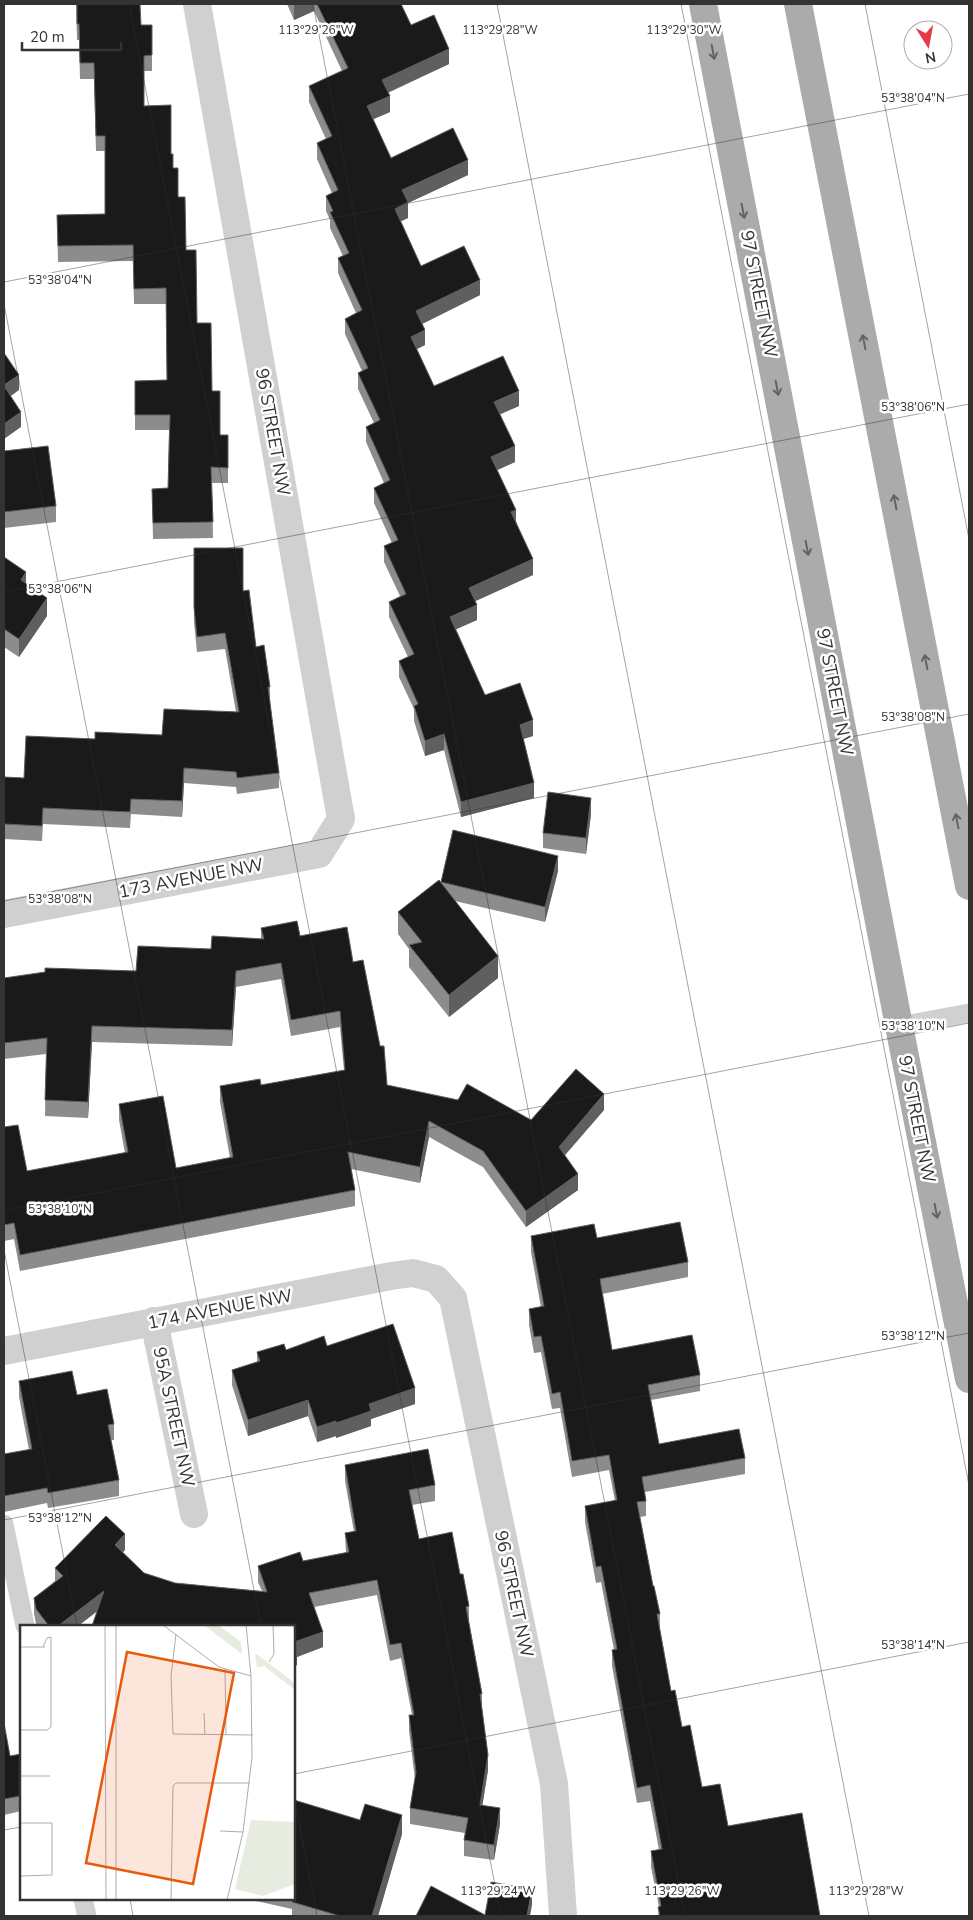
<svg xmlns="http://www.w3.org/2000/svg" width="973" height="1920" font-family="'Nunito Sans',sans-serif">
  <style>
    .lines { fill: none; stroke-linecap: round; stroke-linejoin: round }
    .service { stroke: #d0d0d0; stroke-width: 19 }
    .minor { stroke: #d0d0d0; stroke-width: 28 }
    .primary { stroke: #ababab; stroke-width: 28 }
    .wall { fill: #8c8c8c }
    .shaded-wall { fill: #5f5f5f }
    .building { fill: #1a1a1a; stroke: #5f5f5f }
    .oneway { stroke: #636363 }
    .ticks { fill: none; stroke: #333; stroke-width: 1; stroke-opacity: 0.45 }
    .labels { text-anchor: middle; stroke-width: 5; stroke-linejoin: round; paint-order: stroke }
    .street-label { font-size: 18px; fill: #333; stroke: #fff }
    .inset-road { fill: none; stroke: #adadad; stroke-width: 1 }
    .view { fill: #e8590c; fill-opacity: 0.15; stroke: #e8590c; stroke-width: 2.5 }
    .inset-edge { fill: none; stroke: #333; stroke-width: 2.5 }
    .ticks-label { font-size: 12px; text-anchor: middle; fill: #333; stroke: #fff; stroke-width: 5; stroke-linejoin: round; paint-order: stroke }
  </style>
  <rect width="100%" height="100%" fill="#fff"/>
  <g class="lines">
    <g class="service">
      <path d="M899,1026l70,-13"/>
      <path d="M4,1524l21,102"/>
      <path d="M83,1899l4,17"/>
    </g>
    <g class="minor">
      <path d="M4,914l315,-60 22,-35 -144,-815"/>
      <path d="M154,1321l40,193"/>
      <path d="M4,1351l387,-75 22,-3 23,6 17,19 101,486 9,132"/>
    </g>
    <g class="primary">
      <path d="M703,4l196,1022 70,353"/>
      <path d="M798,4l171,882"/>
    </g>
  </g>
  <g class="wall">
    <path d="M76,4l65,21h11v46h-8v35l27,48 26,169 23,112h8v48h-16l1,55 -60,1 -1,-50 16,-1 1,-58h-34v-49l32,-1 -1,-76h-32l-1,-43 -75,1 -1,-47 48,-1v-63h-9l-2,-72h-14l-1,-39h-2z"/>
    <path d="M287,4h114l10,21 38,39 -61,29 2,19 -17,7 18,39 77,17 -60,28v15l-7,3 20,45 59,29 -58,29 3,21 -8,4 17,37 85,20 -19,8 15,48 -18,8 19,51 17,54 -58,26 2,19 -21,9 29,66 48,41 -10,3 11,59 -73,19 -17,-67 -19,6 -11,-35v-12l-15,-32v-16l9,-4 -19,-40v-15l11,-6 -16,-34v-16l8,-3 -18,-40v-15l10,-5 -18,-41v-15l8,-4 -16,-34v-16l4,-2 -17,-37v-15l11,-6 -18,-40v-15l5,-2 -13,-28v-8l-4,-9v-15l6,-3 -15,-34v-16l9,-4 -17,-37v-16l33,-15 -28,-60 -20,9z"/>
    <path d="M4,451l52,55v16l-52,6z"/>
    <path d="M4,545v12l22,27 21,32 -28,41 -15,-10z"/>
    <path d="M194,548l49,43 13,56 14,40v15l9,71v15l-42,6 -1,-7 -52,-4 -2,34 -51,-3 -1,14 -87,-4 -1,17 -38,-2v-62l20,1 71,-39 67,-4 74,-23 -11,-63 -28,3 -3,-30z"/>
    <path d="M591,814l-5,40 -43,-6v-15z"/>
    <path d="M558,871l-13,51 -90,-21 43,77 -49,39 -40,-50v-18l-11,-15v-22l43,-30z"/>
    <path d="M261,928l39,8 53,26 34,123 144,35 73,-10 -39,45 13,35 -52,37 -43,-60 -54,-30 -9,46 -69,-14 4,21v16l-335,65 -6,-32 -10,2v-114l23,44 98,-18 -6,-33v-16l57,64 54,-10 -10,-56v-16l41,-1 83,-15 -4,-43 -49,9 -10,-57 -45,8 -4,59 -140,-4 -4,76 -43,-2 1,-62 -42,5v-81l132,-7 75,-22 50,-10z"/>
    <path d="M531,1236l66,2 91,24v15l-86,17 10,56 88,25v16l-49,9 8,44 86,14v16l-100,18 1,9v15l-6,1 13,69 7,28v15l11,62 11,36 20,60 26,39 92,90h-162l1,-9 -8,-40v-16l8,-1 -9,-49 -13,2 -25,-137v-16h2l-13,-68 -5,1 -11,-61v-16l30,-5 -6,-31 -37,7 -12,-69 -8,1 -11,-57 -7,1 -5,-28v-16l12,-2 -10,-55z"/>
    <path d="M327,1346l88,58 -44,15v7l-35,12v-2l-19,6 -9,-26 -60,20 -16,-51v-15l25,-8v-10z"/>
    <path d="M19,1381l58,14 37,29v16h-3l8,40v16l-71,12 -1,-5 -43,9v-58l25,-4 -10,-53z"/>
    <path d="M345,1465l90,20v16l-23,4 7,34 41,35 9,32v16l13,72v14l6,62 -6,36 18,18 -6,36 -30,-4v-16l1,-7 -55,-9v-16l5,-29 -6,-48v-16h3l-11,-57 -11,3 -13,-66 -63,12 9,40 -26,10v8l-3,1v-40l-197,-15 -19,15h-41l-1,-2 -2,-11v-15l21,-17v-13l70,-18 -2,2 21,21 31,10 87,8 -4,-9v-16l45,-5 43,-8 -1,-20 9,-1 -9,-51z"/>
    <path d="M4,1723l6,33 11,-2v57l-17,4z"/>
    <path d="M294,1800l108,34 -24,82h-86v-7l-45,-10h47z"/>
  </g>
  <g class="shaded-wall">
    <path d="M297,4h17v7l-20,9v-15z"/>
    <path d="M449,49v15l-67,31v-15z"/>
    <path d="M390,96v16l-23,10v-16z"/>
    <path d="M468,160v15l-60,28v15l-13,6v-15l7,-19z"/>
    <path d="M480,280v15l-64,32v-16z"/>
    <path d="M425,330v15l-14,7v-15z"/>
    <path d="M19,375v15l-15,11v-16z"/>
    <path d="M519,391v15l-25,11v-15z"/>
    <path d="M21,412v15l-17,12v-15z"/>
    <path d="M515,446v16l-24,11v-16z"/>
    <path d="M516,510v15l-5,-13z"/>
    <path d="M533,559v16l-64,29v-16z"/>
    <path d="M26,572v18l-5,-10z"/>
    <path d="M47,598v18l-28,41v-18z"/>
    <path d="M477,605v15l-27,12v-15z"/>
    <path d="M533,720v16l-13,4v-15z"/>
    <path d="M444,734v16l-19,6v-15z"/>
    <path d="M184,768v15l-2,34v-16z"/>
    <path d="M534,783v15l-73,19v-15z"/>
    <path d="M591,798v16l-5,40v-16z"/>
    <path d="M558,856v15l-13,51v-15z"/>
    <path d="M498,956v22l-49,39v-22z"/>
    <path d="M236,971v16l-4,59v-16z"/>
    <path d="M92,1026v16l-4,76v-16z"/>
    <path d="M604,1094v16l-45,52v-15z"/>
    <path d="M429,1121v16l-9,46v-16z"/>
    <path d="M578,1174v16l-52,37v-16z"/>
    <path d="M415,1388v16l-44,15v7l-35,12v-15l33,-19z"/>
    <path d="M308,1400v16l-60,20v-16z"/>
    <path d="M336,1421v15l-19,6v-15z"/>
    <path d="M125,1534v16l-10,10v-15z"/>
    <path d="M104,1591v15l-26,20h-20z"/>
    <path d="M323,1632v15l-26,10v8l-3,1v-24z"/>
    <path d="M488,1755v15l-8,51v-16z"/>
    <path d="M500,1808v16l-6,36v-15z"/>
    <path d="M402,1815v19l-24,82h-6z"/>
    <path d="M532,1889v16l-2,11h-3z"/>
  </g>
  <g class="building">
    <path d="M77,4h63l1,21h11v30l-8,1v50l27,-1v49h2v14h5v29h7l1,53h10l1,73h14l1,68h8v44h8v33l-17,-1 2,55 -60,1 -1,-34 16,-1 2,-73h-35v-34l32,-1 -1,-92 -32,1 -1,-44 -75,1 -1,-31 48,-1v-78h-9l-2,-73h-14l-1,-39h-2z"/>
    <path d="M317,4h84l10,21 23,-10 15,34 -67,31 8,16 -23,10 24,52 62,-30 15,32 -66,30 6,12 -13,7 26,57 43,-20 16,34 -64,31 9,19 -14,7 23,49 69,-30 16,35 -25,11 21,44 -24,11 25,53 -5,2 22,47 -64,29 8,17 -27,12 35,78 35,-12 13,37 -13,5 14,58 -73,19 -17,-68 -19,7 -11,-35 4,-2 -19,-43 15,-7 -25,-52 17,-8 -22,-48 14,-6 -24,-52 16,-8 -24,-53 14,-7 -22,-47 10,-5 -23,-49 17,-9 -24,-52 11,-5 -19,-41 3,-1 -7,-15 12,-6 -21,-47 15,-7 -23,-50 39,-18z"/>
    <path d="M4,353l15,22 -15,10z"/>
    <path d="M4,386l17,26 -17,12z"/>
    <path d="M48,446l8,60 -52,6v-61z"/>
    <path d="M194,548h49v43l6,-1 7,57 8,-2 6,42h-2l11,86 -42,5 -1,-6 -52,-4 -2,33 -51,-2 -1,13 -87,-4 -1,18 -38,-2v-47l20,1 2,-42 69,3v-7l67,3 2,-26 75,3 -14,-79 -28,4 -3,-30z"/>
    <path d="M4,557l22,15 -5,8 26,18 -28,41 -15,-10z"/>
    <path d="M548,792l43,6 -5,40 -43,-5z"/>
    <path d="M453,830l105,26 -13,51 -104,-25z"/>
    <path d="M439,880l59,76 -49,39 -40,-50 13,-3 -24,-30z"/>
    <path d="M297,921l3,15 47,-9 6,35 10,-2 17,86h4l3,39 71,15 9,-16 64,36 45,-51 28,25 -45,53 19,27 -52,37 -43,-60 -54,-30 -9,46 -72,-15 7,38 -335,65 -6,-32 -10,2v-98l14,-2 9,46 101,-19 -9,-48 44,-8 13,72 57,-11 -13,-71 40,-7 1,6 84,-15 -5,-59 -49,9 -10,-57 -45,8 -4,59 -140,-4 -4,76 -43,-2 2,-62 -43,5v-65l41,-6v-4l91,3 2,-25 73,3 1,-13 52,3 -3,-11z"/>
    <path d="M680,1222l8,40 -88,17 12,71 80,-15 8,40 -52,10 11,59 80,-15 6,29 -103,19 4,24 -9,1 16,84h1l6,28h-3l14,77 4,-1 7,37 8,-2 12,62 18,-3 8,42 74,-13 18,103h-160l-2,-9 3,-1 -10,-55 11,-2 -12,-64 -13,3 -25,-138 5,-1 -16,-83 -5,1 -11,-61 32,-6 -8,-45 -37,6 -12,-69 -8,2 -11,-58 -7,1 -5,-28 15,-3 -13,-70 63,-12 3,14z"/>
    <path d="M393,1324l22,64 -46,16 2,7 -35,12v-2l-19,6 -9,-27 -60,20 -16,-50 28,-9 -3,-9 27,-8 2,6 38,-14 3,10z"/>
    <path d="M72,1371l5,24 30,-6 7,35 -6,1 11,55 -71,13 -1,-5 -43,8v-42l28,-5 -13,-68z"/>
    <path d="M428,1449l7,36 -26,5 10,49 33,-7 8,42h3l6,32 -3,1 16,87h-2l8,61 -8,50 20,3 -6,37 -30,-5 4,-22 -58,-10 6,-36 -7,-57h5l-13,-72 -11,2 -13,-65 -68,13 14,39 -29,10 3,7 -3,1v-24h-202l12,-35 -46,35h-9l-13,-17 -2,-11 29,-22 -8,-8 51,-52 19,18 -10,11 29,28 31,10 92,9 -9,-26 42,-14 3,9 46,-9 -4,-19 11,-2 -11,-66z"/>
    <path d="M4,1723l6,33 11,-2v42l-17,3z"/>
    <path d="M294,1800l66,20 5,-16 37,11 -30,101h-32l-48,-14 4,-12 -2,-1z"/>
    <path d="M491,1882l41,7 -5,27h-111l15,-30 54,29z"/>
  </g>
  <defs><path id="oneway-shaft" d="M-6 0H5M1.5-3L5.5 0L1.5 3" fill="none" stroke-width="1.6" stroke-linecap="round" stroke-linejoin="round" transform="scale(1.25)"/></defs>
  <g class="oneway">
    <use href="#oneway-shaft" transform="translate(713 52) rotate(79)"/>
    <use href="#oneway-shaft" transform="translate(743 211) rotate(79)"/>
    <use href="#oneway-shaft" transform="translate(864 342) rotate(-101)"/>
    <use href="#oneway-shaft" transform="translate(777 388) rotate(79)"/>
    <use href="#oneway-shaft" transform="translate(895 502) rotate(-101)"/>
    <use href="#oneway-shaft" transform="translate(807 548) rotate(79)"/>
    <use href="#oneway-shaft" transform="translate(926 662) rotate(-101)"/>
    <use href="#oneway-shaft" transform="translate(957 821) rotate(-101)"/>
    <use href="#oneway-shaft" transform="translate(936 1211) rotate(79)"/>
  </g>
  <path class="ticks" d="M129,4l372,1912M313,4l372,1912M497,4l372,1912M681,4l288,1481M865,4l104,535M4,282l965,-188M4,304l257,1322M4,592l965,-188M4,901l965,-187M4,1211l965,-188M4,1250l73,376M4,1520l965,-187M294,1774l675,-132M294,1796l23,120M4,1830l17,-3M130,1899l3,17"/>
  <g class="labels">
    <g class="street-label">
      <text transform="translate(759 294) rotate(79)" y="6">97 STREET NW</text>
      <text transform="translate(273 432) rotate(80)" y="6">96 STREET NW</text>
      <text transform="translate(835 692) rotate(79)" y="6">97 STREET NW</text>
      <text transform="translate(191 878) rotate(-11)" y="6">173 AVENUE NW</text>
      <text transform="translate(917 1119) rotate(79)" y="6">97 STREET NW</text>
      <text transform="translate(220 1309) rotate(-11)" y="6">174 AVENUE NW</text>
      <text transform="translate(174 1417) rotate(78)" y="6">95A STREET NW</text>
      <text transform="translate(514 1594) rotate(78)" y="6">96 STREET NW</text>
    </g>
  </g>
  <g transform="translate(20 1625)">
    <rect width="275" height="275" fill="#fff"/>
    <path d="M184,0h14l23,17 1,12zM235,28l40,30v7l-31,-24 -7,1zM231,195l44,2v62l-32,12 -28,-7z" fill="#e6ecdf"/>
    <path class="inset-road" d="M85,0l1,275M143,0l56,42 32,9M156,9l-5,42 2,58 80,1M0,22h25M249,37l5,-8 -1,-29M205,44l1,66M184,88l1,22M0,105h27l4,-3v-90l-4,1 -4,9M0,151h30M0,198h32v52l-32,1M200,206l23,1M96,275v-275M151,275l2,-114 3,-3h74M207,275l16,-68 9,-75 -1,-81 -5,-51"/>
    <path class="view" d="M107,27l107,21 -41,211 -107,-21z"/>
    <rect width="275" height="275" class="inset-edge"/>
  </g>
  <g class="ticks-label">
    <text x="316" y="34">113°29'26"W</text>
    <text x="500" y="34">113°29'28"W</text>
    <text x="684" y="34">113°29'30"W</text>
    <text x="913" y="102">53°38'04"N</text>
    <text x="60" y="284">53°38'04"N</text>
    <text x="913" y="411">53°38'06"N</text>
    <text x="60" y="593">53°38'06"N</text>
    <text x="913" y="721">53°38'08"N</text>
    <text x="60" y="903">53°38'08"N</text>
    <text x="913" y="1030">53°38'10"N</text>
    <text x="60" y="1213">53°38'10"N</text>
    <text x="913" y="1340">53°38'12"N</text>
    <text x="60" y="1522">53°38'12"N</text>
    <text x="913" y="1649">53°38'14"N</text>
    <text x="498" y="1895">113°29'24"W</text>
    <text x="682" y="1895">113°29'26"W</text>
    <text x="866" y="1895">113°29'28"W</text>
  </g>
  <rect width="973" height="1920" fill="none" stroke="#333333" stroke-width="10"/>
  <g transform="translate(928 45) rotate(169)"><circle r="24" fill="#ffffff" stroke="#adadad"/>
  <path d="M0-4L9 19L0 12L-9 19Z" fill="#e63946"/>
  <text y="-8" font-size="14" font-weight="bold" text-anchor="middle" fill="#333333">N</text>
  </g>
  <path d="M22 42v8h99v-8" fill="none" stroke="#333333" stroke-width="2.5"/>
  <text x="30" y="42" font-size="15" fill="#333333" stroke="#ffffff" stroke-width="4" paint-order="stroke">20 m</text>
</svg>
